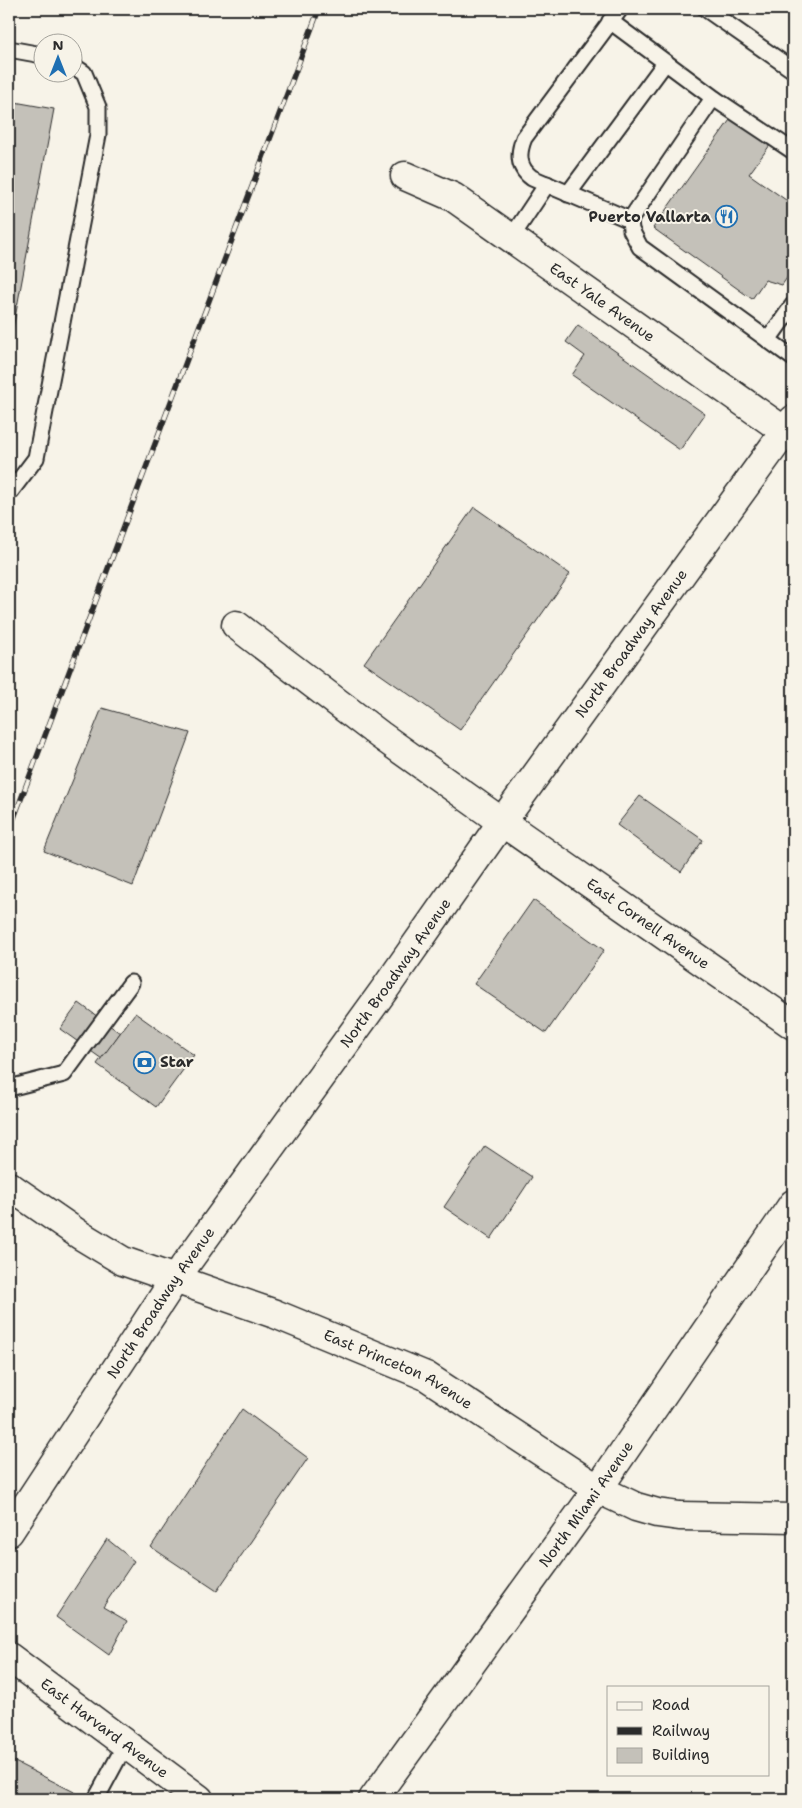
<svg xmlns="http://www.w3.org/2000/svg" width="802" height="1808" font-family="'Shantell Sans',sans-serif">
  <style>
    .building { fill: #c4c1b9; stroke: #2b2b2b }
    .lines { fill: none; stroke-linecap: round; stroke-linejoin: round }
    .service-casing { stroke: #2b2b2b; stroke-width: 19 }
    .minor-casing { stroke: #2b2b2b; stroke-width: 31 }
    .tertiary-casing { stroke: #2b2b2b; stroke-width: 31 }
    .secondary-casing { stroke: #2b2b2b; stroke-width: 31 }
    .service { stroke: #f7f3e8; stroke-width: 15 }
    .minor { stroke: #f7f3e8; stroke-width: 28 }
    .tertiary { stroke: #f7f3e8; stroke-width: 28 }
    .secondary { stroke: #f7f3e8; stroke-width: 28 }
    .rail-casing { stroke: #2b2b2b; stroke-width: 5.5 }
    .rail { stroke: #f7f3e8; stroke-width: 4; stroke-dasharray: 11; stroke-linecap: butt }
    .labels { text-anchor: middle; stroke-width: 4; stroke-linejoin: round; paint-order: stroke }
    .poi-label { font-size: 15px; font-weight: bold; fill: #2b2b2b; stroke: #f7f3e8; text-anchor: end }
    .street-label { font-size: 15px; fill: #2b2b2b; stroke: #f7f3e8 }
  </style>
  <rect width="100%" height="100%" fill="#f7f3e8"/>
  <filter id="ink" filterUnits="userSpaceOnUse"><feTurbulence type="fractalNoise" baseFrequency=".02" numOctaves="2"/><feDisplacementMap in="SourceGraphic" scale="10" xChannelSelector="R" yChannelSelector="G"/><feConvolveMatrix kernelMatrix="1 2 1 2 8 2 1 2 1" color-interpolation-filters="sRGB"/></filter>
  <g filter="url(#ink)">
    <g class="building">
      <path d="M9,101l45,8 -45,241z"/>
      <path d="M732,117l38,28 -21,29 44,31v34l-4,5 4,3v22l-11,16 -17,-5 -13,19 -99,-71z"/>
      <path d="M578,325l127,89 -25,36 -108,-75 13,-19 -19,-14z"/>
      <path d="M474,507l96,67 -110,156 -96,-67z"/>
      <path d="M102,708l88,25 -57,153 -89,-35z"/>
      <path d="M640,796l63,44 -22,32 -64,-47z"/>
      <path d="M533,900l71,50 -58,83 -72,-49z"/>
      <path d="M79,1003l41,30 -18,26 -42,-30z"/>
      <path d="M135,1013l59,42 -38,52 -59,-43z"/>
      <path d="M485,1146l47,31 -41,62 -47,-32z"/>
      <path d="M242,1409l66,49 -91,133 -66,-44z"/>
      <path d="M107,1539l27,22 -31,46 24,14 -18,34 -53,-38z"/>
      <path d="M9,1759l77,39v1h-77z"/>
    </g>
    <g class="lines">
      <defs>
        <g id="service">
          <path d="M620,9l-96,129c-6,15 -7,29 8,40l98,42"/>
          <path d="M706,9l87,61"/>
          <path d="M610,21l105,78 78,52"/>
          <path d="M9,49l33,6"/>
          <path d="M715,99l-4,2 -81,119 1,10 9,17 153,111"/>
          <path d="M568,194l97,-131"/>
          <path d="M511,238l36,-54"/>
          <path d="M768,340l25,-35"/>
          <path d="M11,491l25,-33 62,-323v-28l-14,-34 -12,-8"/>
          <path d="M9,1088l55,-14 67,-91"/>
          <path d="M96,1799l29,-54"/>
        </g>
        <g id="minor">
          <path id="s1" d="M405,176l48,21 340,240"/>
          <path id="s2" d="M236,625l144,110 122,87 291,203"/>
          <path id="s3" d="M175,1279l100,35 151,62 172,113 38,18 21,6 22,3 114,2"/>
          <path id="s4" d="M9,1657l190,142"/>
          <path id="s5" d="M373,1799l225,-310 195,-285"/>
        </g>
        <path id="tertiary" d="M9,1186l71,49 43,26 52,18"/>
        <g id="secondary">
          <path id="s6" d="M9,1532l166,-253 212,-293 115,-164 291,-402"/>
        </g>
      </defs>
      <use href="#service" class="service-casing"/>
      <use href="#minor" class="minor-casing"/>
      <use href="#tertiary" class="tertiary-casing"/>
      <use href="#secondary" class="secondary-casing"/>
      <use href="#service" class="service"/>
      <use href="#minor" class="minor"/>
      <use href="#tertiary" class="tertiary"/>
      <use href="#secondary" class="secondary"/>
      <defs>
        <path id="rail" d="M9,831l310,-822"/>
      </defs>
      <use href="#rail" class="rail-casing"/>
      <use href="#rail" class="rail"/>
    </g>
  </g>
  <defs>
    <symbol id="restaurant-ring" viewBox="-11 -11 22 22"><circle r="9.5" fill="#f7f3e8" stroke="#1f6fb2" stroke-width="1.5"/><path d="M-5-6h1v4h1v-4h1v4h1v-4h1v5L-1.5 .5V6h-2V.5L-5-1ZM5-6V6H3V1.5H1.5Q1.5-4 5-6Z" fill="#1f6fb2"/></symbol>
    <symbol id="bank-ring" viewBox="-11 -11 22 22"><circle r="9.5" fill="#f7f3e8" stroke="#1f6fb2" stroke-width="1.5"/><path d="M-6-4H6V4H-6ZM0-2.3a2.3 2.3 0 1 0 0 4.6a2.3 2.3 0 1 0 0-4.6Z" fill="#1f6fb2"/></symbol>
  </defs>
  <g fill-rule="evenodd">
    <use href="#restaurant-ring" x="714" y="204" width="25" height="25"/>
    <use href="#bank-ring" x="132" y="1050" width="25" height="25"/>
  </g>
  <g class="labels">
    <g class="poi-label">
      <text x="711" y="222">Puerto Vallarta</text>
      <text x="160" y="1067" text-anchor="start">Star</text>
    </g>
    <g class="street-label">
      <text dy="5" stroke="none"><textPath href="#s1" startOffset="235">East Yale Avenue</textPath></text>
      <text dy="5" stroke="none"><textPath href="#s6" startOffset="1085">North Broadway Avenue</textPath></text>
      <text dy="5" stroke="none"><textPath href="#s2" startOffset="509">East Cornell Avenue</textPath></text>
      <text dy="5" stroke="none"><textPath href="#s6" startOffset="680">North Broadway Avenue</textPath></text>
      <text dy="5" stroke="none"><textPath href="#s6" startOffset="275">North Broadway Avenue</textPath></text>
      <text dy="5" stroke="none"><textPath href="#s3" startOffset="241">East Princeton Avenue</textPath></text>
      <text dy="5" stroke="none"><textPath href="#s5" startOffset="364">North Miami Avenue</textPath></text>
      <text dy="5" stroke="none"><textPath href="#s4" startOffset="119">East Harvard Avenue</textPath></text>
    </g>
  </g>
  <rect width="802" height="1808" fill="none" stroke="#f7f3e8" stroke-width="30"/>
  <rect x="15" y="15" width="772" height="1778" fill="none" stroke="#2b2b2b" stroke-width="2" filter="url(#ink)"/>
  <rect x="607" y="1686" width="162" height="90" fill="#f7f3e8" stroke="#a5a39c"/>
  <rect x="617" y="1702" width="25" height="8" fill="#f7f3e8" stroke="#a5a39c"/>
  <text x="652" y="1710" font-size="15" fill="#2b2b2b">Road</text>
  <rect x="617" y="1727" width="25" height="8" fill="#2b2b2b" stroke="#a5a39c"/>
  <text x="652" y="1736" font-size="15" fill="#2b2b2b">Railway</text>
  <rect x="617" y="1748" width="25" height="15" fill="#c4c1b9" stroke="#a5a39c"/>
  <text x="652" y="1760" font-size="15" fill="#2b2b2b">Building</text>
  <g transform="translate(58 58)"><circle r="24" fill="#f7f3e8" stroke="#a5a39c"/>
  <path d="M0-4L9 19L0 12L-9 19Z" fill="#1f6fb2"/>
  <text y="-8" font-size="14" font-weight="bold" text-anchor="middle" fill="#2b2b2b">N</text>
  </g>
</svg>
